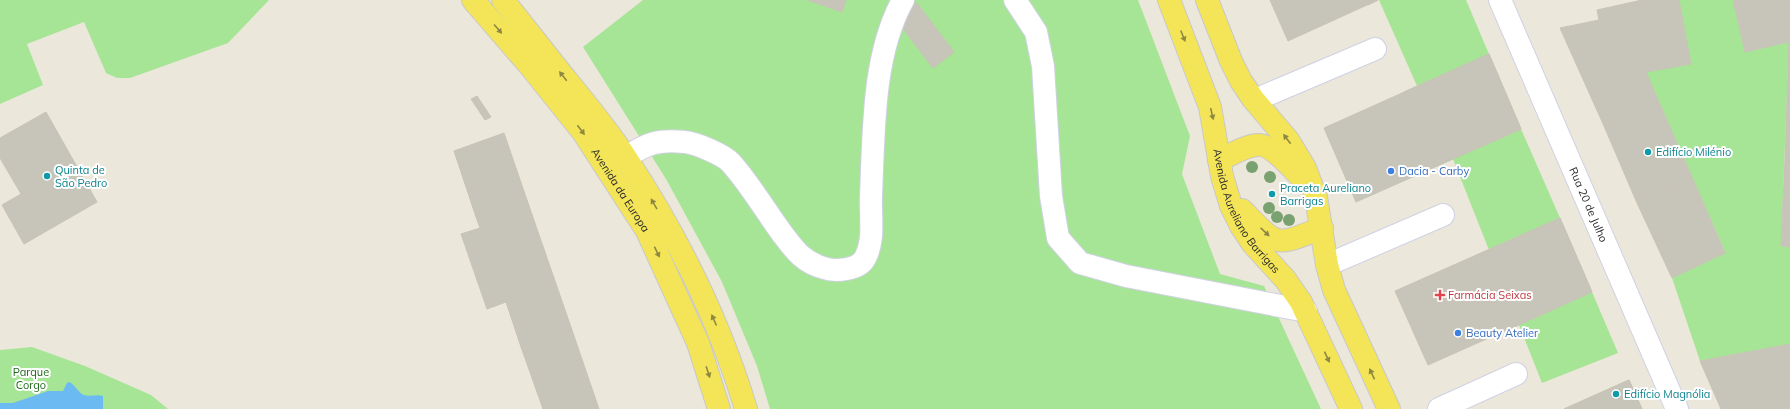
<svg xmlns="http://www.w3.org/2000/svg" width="1790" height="409" font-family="Mulish,sans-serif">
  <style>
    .green { fill: #a6e596 }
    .water { fill: #6bbbf2 }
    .building { fill: #c7c5ba; stroke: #c8c4b5 }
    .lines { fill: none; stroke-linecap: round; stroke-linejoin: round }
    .minor-casing { stroke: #d0d1e3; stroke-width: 24 }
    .major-casing { stroke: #c8c8c8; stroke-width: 24 }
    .minor { stroke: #fff; stroke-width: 22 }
    .major { stroke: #f4e558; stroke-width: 22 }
    .tree { fill: #7aa270 }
    .oneway { fill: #8f8841 }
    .culture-dot { fill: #0f9aa8; stroke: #fff; stroke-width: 1.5 }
    .shop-dot { fill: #3f7fe0; stroke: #fff; stroke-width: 1.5 }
    .health-dot { fill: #e0444e; stroke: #fff; stroke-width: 1.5 }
    .labels { text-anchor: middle; stroke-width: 4; stroke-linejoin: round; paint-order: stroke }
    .culture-label { font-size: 11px; fill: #0d838f; stroke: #fff; text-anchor: start }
    .shop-label { font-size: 11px; fill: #366cbe; stroke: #fff; text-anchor: start }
    .street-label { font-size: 11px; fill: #2a2a2a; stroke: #fff }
    .health-label { font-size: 11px; fill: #be3a42; stroke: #fff; text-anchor: start }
    .park-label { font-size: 11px; fill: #1d6918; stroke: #fff }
  </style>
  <rect width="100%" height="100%" fill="#ece7db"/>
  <g class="green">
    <path d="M0,0h269l-41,43 -98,35h-13l-11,-5 -22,-51 -57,22 16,41 -43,19z"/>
    <path d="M643,0h495l52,136 -8,38 38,100 44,12 57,123h-551l-13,-43 -35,-84 -56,-103 -83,-132z"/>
    <path d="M1379,0h87l23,54 -72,32z"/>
    <path d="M1679,0h54l12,52 44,-10 -8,204 9,1v97l-90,17 -28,-83 53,-26 -79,-180z"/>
    <path d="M1521,129l39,89 -71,32 -36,-91z"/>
    <path d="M1592,292l26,61 -76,30 -23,-58z"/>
    <path d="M32,347l53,19 66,29 17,14h-168v-59z"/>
  </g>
  <path class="water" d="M69,382c7,3 8,10 15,13 6,2 13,-1 19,1v13h-103v-6h13l35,-12h15l4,-8z"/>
  <g class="building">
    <path d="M807,0h39l-4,12z"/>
    <path d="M1270,0h108l-90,41z"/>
    <path d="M1366,0h12l-10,5z"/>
    <path d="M1642,0h37l12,64 -45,8 13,30 -55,24 -44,-98 39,-8 -2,-10z"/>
    <path d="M1733,0h57v74h-2l1,-32 -44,10z"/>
    <path d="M917,3l37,49 -21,16 -29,-38v-17z"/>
    <path d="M1489,54l32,75 -165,73 -32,-74z"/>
    <path d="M1489,54l32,75 -85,37 -32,-74z"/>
    <path d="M1788,74h2v86h-5z"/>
    <path d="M477,96l14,21 -6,3 -14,-21z"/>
    <path d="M1659,102l33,75 -55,26 -33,-77z"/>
    <path d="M46,112l51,90 -73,42 -22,-39 19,-11 -21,-36v-20z"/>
    <path d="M504,133l24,70 -51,17 -23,-69z"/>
    <path d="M1785,160h5v87l-9,-1z"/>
    <path d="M1692,177l33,76 -53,25 -35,-75z"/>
    <path d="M528,203l44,127 -51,17 -15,-45 -19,7 -26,-75 19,-6 -3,-8z"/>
    <path d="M1560,218l32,74 -164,73 -33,-74z"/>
    <path d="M1560,218l32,74 -84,38 -33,-74z"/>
    <path d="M572,330l27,79h-56l-22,-62z"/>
    <path d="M1790,344v65h-69l-21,-48z"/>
    <path d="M1629,380l13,29h-78z"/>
    <path d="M1629,380l13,29h-78z"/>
  </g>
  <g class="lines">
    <defs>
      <g id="minor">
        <path d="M1015,0l21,32 7,34 8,130 7,42 22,25 46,13 180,35"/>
        <path id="s1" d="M1500,0l177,409"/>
        <path d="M1255,100l120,-51"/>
        <path d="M626,157c22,-14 33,-18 59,-15 11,1 39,13 46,21 18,20 34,47 50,69 13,17 21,30 43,36 11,4 35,2 41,-10 10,-18 5,-42 6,-63 3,-62 1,-139 32,-195"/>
        <path d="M1327,265l116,-50"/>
        <path d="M1439,409l77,-35"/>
      </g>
      <g id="major">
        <path id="s2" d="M473,0l57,66 53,66 64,99 51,112 21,66"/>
        <path d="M503,0c21,26 41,52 62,78 21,26 43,52 61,80 51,77 93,162 120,251"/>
        <path id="s3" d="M1169,0l41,107 12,69 9,30 10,20 12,18 32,35 16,23 50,107"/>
        <path d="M1207,0l24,61 10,20 12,18 35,41 17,28 11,29 11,68 7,25 55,119"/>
        <path d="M1219,160c12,-5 25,-14 38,-15 15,-2 37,26 48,36"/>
        <path d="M1242,210c37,37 31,37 80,18"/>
      </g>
    </defs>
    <use href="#minor" class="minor-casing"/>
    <use href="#major" class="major-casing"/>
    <use href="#minor" class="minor"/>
    <use href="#major" class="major"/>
  </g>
  <g class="tree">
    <circle cx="1252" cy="167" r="6"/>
    <circle cx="1270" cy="177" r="6"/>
    <circle cx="1269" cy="208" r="6"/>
    <circle cx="1277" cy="217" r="6"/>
    <circle cx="1289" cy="220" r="6"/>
  </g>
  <defs><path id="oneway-solid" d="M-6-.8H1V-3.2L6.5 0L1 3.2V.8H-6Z"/></defs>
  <g class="oneway">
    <use href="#oneway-solid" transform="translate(498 29) rotate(49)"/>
    <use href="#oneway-solid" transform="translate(1183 36) rotate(68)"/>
    <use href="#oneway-solid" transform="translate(563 76) rotate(-128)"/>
    <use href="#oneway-solid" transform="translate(1212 114) rotate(77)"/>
    <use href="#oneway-solid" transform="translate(581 130) rotate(53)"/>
    <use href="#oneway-solid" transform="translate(1287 139) rotate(-127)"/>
    <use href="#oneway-solid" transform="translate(654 204) rotate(-120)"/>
    <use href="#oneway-solid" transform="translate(1265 232) rotate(43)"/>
    <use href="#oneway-solid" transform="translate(657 252) rotate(64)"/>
    <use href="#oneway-solid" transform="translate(714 320) rotate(-114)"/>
    <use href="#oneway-solid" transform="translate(1327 357) rotate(65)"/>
    <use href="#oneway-solid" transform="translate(708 372) rotate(72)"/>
    <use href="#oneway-solid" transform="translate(1372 374) rotate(-115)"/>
  </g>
  <g class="culture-dot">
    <circle cx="1648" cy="152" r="4"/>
    <circle cx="47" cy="176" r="4"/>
    <circle cx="1272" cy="194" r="4"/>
    <circle cx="1616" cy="394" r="4"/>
  </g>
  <g class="shop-dot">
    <circle cx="1391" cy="171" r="4"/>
    <circle cx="1458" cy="333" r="4"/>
  </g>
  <path class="health-dot" d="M1438 289h4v4h4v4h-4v4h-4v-4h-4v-4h4z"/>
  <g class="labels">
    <g class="culture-label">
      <text x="1656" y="156">Edifício Milénio</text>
      <text x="55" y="174">Quinta de<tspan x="55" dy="13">São Pedro</tspan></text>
      <text x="1280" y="192">Praceta Aureliano<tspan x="1280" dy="13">Barrigas</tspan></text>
      <text x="1624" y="398">Edifício Magnólia</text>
    </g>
    <g class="shop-label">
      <text x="1399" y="175">Dacia - Carby</text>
      <text x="1466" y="337">Beauty Atelier</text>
    </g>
    <g class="street-label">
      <text dy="4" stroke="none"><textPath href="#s2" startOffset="241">Avenida da Europa</textPath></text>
      <text dy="4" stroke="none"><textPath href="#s1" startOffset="223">Rua 20 de Julho</textPath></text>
      <text dy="4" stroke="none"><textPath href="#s3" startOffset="227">Avenida Aureliano Barrigas</textPath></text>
    </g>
    <g class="health-label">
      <text x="1448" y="299">Farmácia Seixas</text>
    </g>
    <g class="park-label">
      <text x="31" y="376">Parque<tspan x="31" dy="13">Corgo</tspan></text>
    </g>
  </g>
</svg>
